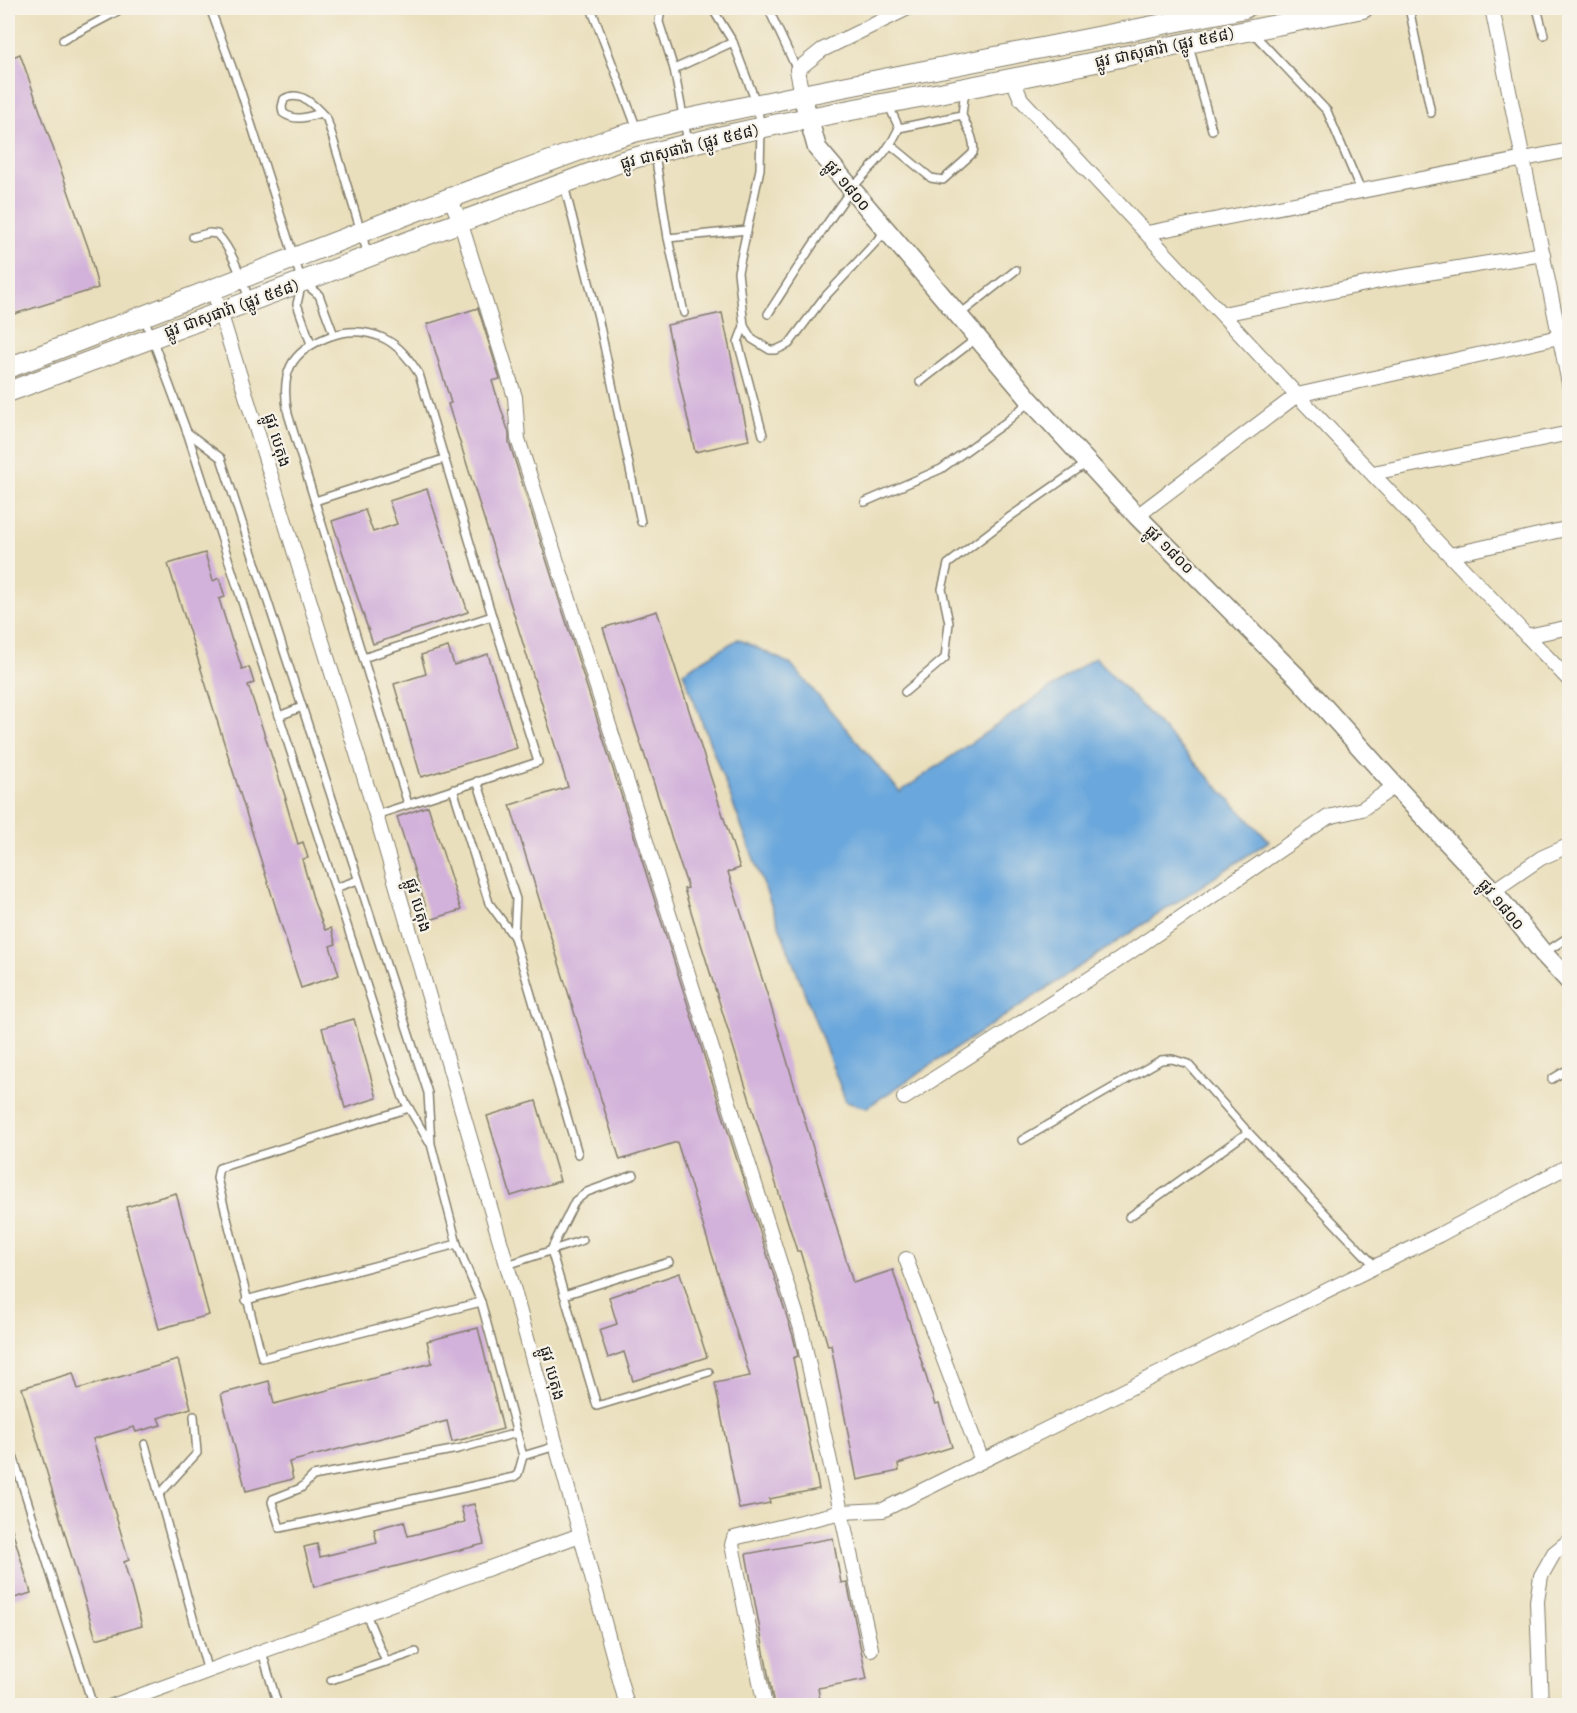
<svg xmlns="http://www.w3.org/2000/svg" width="1577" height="1713" font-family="Mali,'Noto Sans Khmer',sans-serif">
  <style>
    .water { fill: #6ba7dc; stroke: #44627c; stroke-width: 1.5 }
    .building { fill: #d2b1da }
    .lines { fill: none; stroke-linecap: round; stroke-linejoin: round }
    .service-casing { stroke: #837e6c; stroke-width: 10 }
    .minor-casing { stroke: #837e6c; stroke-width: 16 }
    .tertiary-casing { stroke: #837e6c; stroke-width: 21 }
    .secondary-casing { stroke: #837e6c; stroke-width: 22 }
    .service { stroke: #fff; stroke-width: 7 }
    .minor { stroke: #fff; stroke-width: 14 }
    .tertiary { stroke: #fff; stroke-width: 18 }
    .secondary { stroke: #fff; stroke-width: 20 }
    .labels { text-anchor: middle; stroke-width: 4.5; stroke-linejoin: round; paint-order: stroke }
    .street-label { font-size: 16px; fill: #1c1c1c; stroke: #f7f3e8 }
  </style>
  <rect width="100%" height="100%" fill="#f7f3e8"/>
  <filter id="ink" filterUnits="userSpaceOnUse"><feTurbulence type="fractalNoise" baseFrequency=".0167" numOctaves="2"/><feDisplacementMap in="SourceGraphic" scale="12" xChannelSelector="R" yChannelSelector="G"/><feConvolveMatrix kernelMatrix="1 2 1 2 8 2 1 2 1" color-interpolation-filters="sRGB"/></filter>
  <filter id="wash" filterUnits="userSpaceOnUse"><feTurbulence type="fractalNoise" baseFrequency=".008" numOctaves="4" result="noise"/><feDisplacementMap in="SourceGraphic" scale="24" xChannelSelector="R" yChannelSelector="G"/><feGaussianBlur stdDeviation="1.35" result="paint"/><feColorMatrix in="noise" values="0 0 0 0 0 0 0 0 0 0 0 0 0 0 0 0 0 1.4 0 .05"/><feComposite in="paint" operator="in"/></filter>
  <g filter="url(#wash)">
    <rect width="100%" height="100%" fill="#eadfbc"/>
    <path class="water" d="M738,639l53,25 109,128 195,-135 174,184 -403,267 -20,-6 -163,-430z"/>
    <g id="blocks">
      <g class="building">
        <path d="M20,54l69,196 9,38 -90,28v-257z"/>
        <path d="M478,308l22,71 -8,2 17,52v9l284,894 5,20 -5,2 26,131 -50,10 1,4 -31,6 -24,-126 35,-7 -73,-234 -57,18 -110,-355 58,-18 -120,-383 3,-1 -24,-79z"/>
        <path d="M722,313l27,127 -54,12 -28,-127z"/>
        <path d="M427,489l41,123 -95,32 -41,-123 33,-11 8,22 24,-8 -8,-23z"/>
        <path d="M205,553l8,28 6,-3 6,19 -6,2 13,42h1l9,28 7,-2 5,16 -6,2 38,114h-1l13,45 5,-2 5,16 -6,1 12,43 11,28 6,-2 5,16 -6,2 9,29 -38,13 -133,-424z"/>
        <path d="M657,611l83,257 -12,4 42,131 83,280 40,-13 42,135 4,-1 13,43 -54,17 1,7 -42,9 -26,-135 -3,1 -28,-95h-3l-113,-362 4,-1 -85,-260z"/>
        <path d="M448,647l6,18 34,-11 29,94 -96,29 -27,-93 32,-10 -5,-19z"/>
        <path d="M428,806l33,104 -31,10 -33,-103z"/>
        <path d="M354,1019l23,79 -32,10 -23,-80z"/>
        <path d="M536,1101l24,80 -49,15 -24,-80z"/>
        <path d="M176,1193l33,122 -50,14 -33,-122z"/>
        <path d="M680,1273l27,84 -74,24 -9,-29 -16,6 -9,-28 18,-6 -8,-27z"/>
        <path d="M478,1328l25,101 -51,13 -5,-21 -158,41 4,17 -47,12 -25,-97 48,-13 5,23 158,-41 -5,-22z"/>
        <path d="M178,1360l13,48 -33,10 3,7 -25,7 -2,-5 -41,12 36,121 -5,2 18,64 -46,13 -74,-251 51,-15 5,16z"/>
        <path d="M474,1504l10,40 -170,43 -10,-40 13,-3 3,13 57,-14 -3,-14 30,-8 4,15 57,-14 -4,-15z"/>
        <path d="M8,1526h3l20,67 -23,7z"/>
        <path d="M833,1538l8,45 6,-1 20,97 -49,9 3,18h-47l-28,-152z"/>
      </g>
    </g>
  </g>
  <g filter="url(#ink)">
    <use href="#blocks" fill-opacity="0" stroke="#837e6c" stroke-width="1.5"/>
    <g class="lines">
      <defs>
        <g id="service">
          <path d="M210,8l30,81 62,193 -5,22 14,40"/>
          <path d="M591,8l46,121"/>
          <path d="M661,8l-2,14 15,47"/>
          <path d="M712,8l21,34 24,63 4,23 -1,41 -22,103 6,54 8,13 18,11h6l13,-6 33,-44 64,-69"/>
          <path d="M768,8l29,62"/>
          <path d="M1409,8l22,105"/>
          <path d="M1537,8l7,27"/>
          <path d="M1253,33l74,78 34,80"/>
          <path d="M63,40l61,-32"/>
          <path d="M1189,46l23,84"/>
          <path d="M321,113c-14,4 -25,9 -38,0l-1,-6 2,-8c17,-10 32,8 43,20l41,136"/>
          <path d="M899,128l63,-13 3,-26"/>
          <path d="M688,142l-14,-73 59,-27"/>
          <path d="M891,145l40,33 12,2 30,-27c3,-12 -6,-26 -11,-38"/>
          <path d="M655,154l13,84 16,75"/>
          <path d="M564,185l34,132 43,205"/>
          <path d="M193,237l16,-4 8,1c16,17 24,43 32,65"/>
          <path d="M668,238l79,-8"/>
          <path d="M304,283l15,12 15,40"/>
          <path d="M768,314c27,-42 53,-84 83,-124 18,-22 36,-35 48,-62l-10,-22"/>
          <path d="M959,315l57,-45"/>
          <path d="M144,317l43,115 216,666 26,44"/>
          <path d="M744,326l-6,16 25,93"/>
          <path d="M920,382l57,-44"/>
          <path d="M187,432l34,26 207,635 3,51 26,100 24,58 42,154 33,-10"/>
          <path d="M315,501l129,-42"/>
          <path d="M865,502l76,-33 65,-47 24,-21"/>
          <path d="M363,658l129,-42 -73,-242c-9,-14 -20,-29 -36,-36 -18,-8 -37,-8 -55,-1 -38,15 -48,36 -40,77l120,390"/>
          <path d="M905,692l40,-34 4,-35 -7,-34 6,-25 63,-48 76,-53"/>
          <path d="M279,716l23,-9"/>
          <path d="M477,781l39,118 -2,38 64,217"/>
          <path d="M453,789l36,114 25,34"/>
          <path d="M376,815l162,-53 -46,-146"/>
          <path d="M335,888l23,-8"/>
          <path d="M1544,953l26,-17"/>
          <path d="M1552,1079l18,-11"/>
          <path d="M409,1108l-190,60 -2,10 45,180 219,-56"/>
          <path d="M1022,1140l139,-80 11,-1 16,5 60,68 127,134"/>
          <path d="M634,1175l-47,17 -12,9 -24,49 46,156 112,-34"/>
          <path d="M1129,1217l119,-85"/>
          <path d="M507,1265l76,-25"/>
          <path d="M564,1295l105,-33"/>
          <path d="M246,1300l211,-56"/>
          <path d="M517,1433l-59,16 -145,27 -12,12 -28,11 -1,3 8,26 234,-51 4,-3 5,-18"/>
          <path d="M8,1440l85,266"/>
          <path d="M145,1444l63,228"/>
          <path d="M159,1495l38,-42 -3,-37"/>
          <path d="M366,1614l20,48"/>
          <path d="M262,1652l16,54"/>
          <path d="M331,1680l85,-28"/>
        </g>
        <g id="minor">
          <path d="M1492,8l78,380"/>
          <path d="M1012,78l9,21 276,296 273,286"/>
          <path d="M802,95l-5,-25 25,-20 86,-42"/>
          <path d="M450,198l10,23 55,176 3,42 283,890 70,320"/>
          <path d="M1147,233l423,-83"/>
          <path d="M213,289l163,526 131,450 120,441"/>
          <path d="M1223,314l162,-34 158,-26"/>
          <path d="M1373,473l197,-40"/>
          <path d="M1137,516l160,-121 262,-58"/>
          <path d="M1450,555l120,-27"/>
          <path d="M1527,636l43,-9"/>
          <path d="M1493,891l48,-33 29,-13"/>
          <path d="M904,1098l213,-137 211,-144 34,-8 33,-23"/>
          <path d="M906,1259l76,202"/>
          <path d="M112,1706l468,-171"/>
          <path d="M765,1706l-33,-161 2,-7 108,-26 41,-2 556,-275 131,-70"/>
          <path d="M1541,1706l-4,-105 4,-25 13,-23 16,-13"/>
        </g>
        <path id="tertiary" d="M802,95l15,53 213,252 107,116 161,162 97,108 98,105 50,62 27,29"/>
        <g id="secondary">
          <path d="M8,368l442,-170 160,-59 28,-8 45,-11 119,-25 443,-87"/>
          <path d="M8,392l615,-231c109,-31 221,-49 332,-71 136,-26 272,-56 408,-82"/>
        </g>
      </defs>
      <use href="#service" class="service-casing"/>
      <use href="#minor" class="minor-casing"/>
      <use href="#tertiary" class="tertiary-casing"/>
      <use href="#secondary" class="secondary-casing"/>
      <use href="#service" class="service"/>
      <use href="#minor" class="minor"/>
      <use href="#tertiary" class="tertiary"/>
      <use href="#secondary" class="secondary"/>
    </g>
  </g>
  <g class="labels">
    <g class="street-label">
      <text transform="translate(1164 47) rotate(-12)" y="6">ផ្លូវ ជាសុផារ៉ា (ផ្លូវ ៥៩៨)</text>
      <text transform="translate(689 146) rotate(-14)" y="6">ផ្លូវ ជាសុផារ៉ា (ផ្លូវ ៥៩៨)</text>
      <text transform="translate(848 185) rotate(50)" y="6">ផ្លូវ ១៨០០</text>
      <text transform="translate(231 308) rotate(-20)" y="6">ផ្លូវ ជាសុផារ៉ា (ផ្លូវ ៥៩៨)</text>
      <text transform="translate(278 440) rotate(73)" y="6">ផ្លូវ បេតុង</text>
      <text transform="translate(1170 549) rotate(45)" y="6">ផ្លូវ ១៨០០</text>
      <text transform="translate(1502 904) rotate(50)" y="6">ផ្លូវ ១៨០០</text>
      <text transform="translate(419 905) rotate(74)" y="6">ផ្លូវ បេតុង</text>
      <text transform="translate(553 1373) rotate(75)" y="6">ផ្លូវ បេតុង</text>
    </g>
  </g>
  <rect width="1577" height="1713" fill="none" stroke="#f7f3e8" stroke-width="30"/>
</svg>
